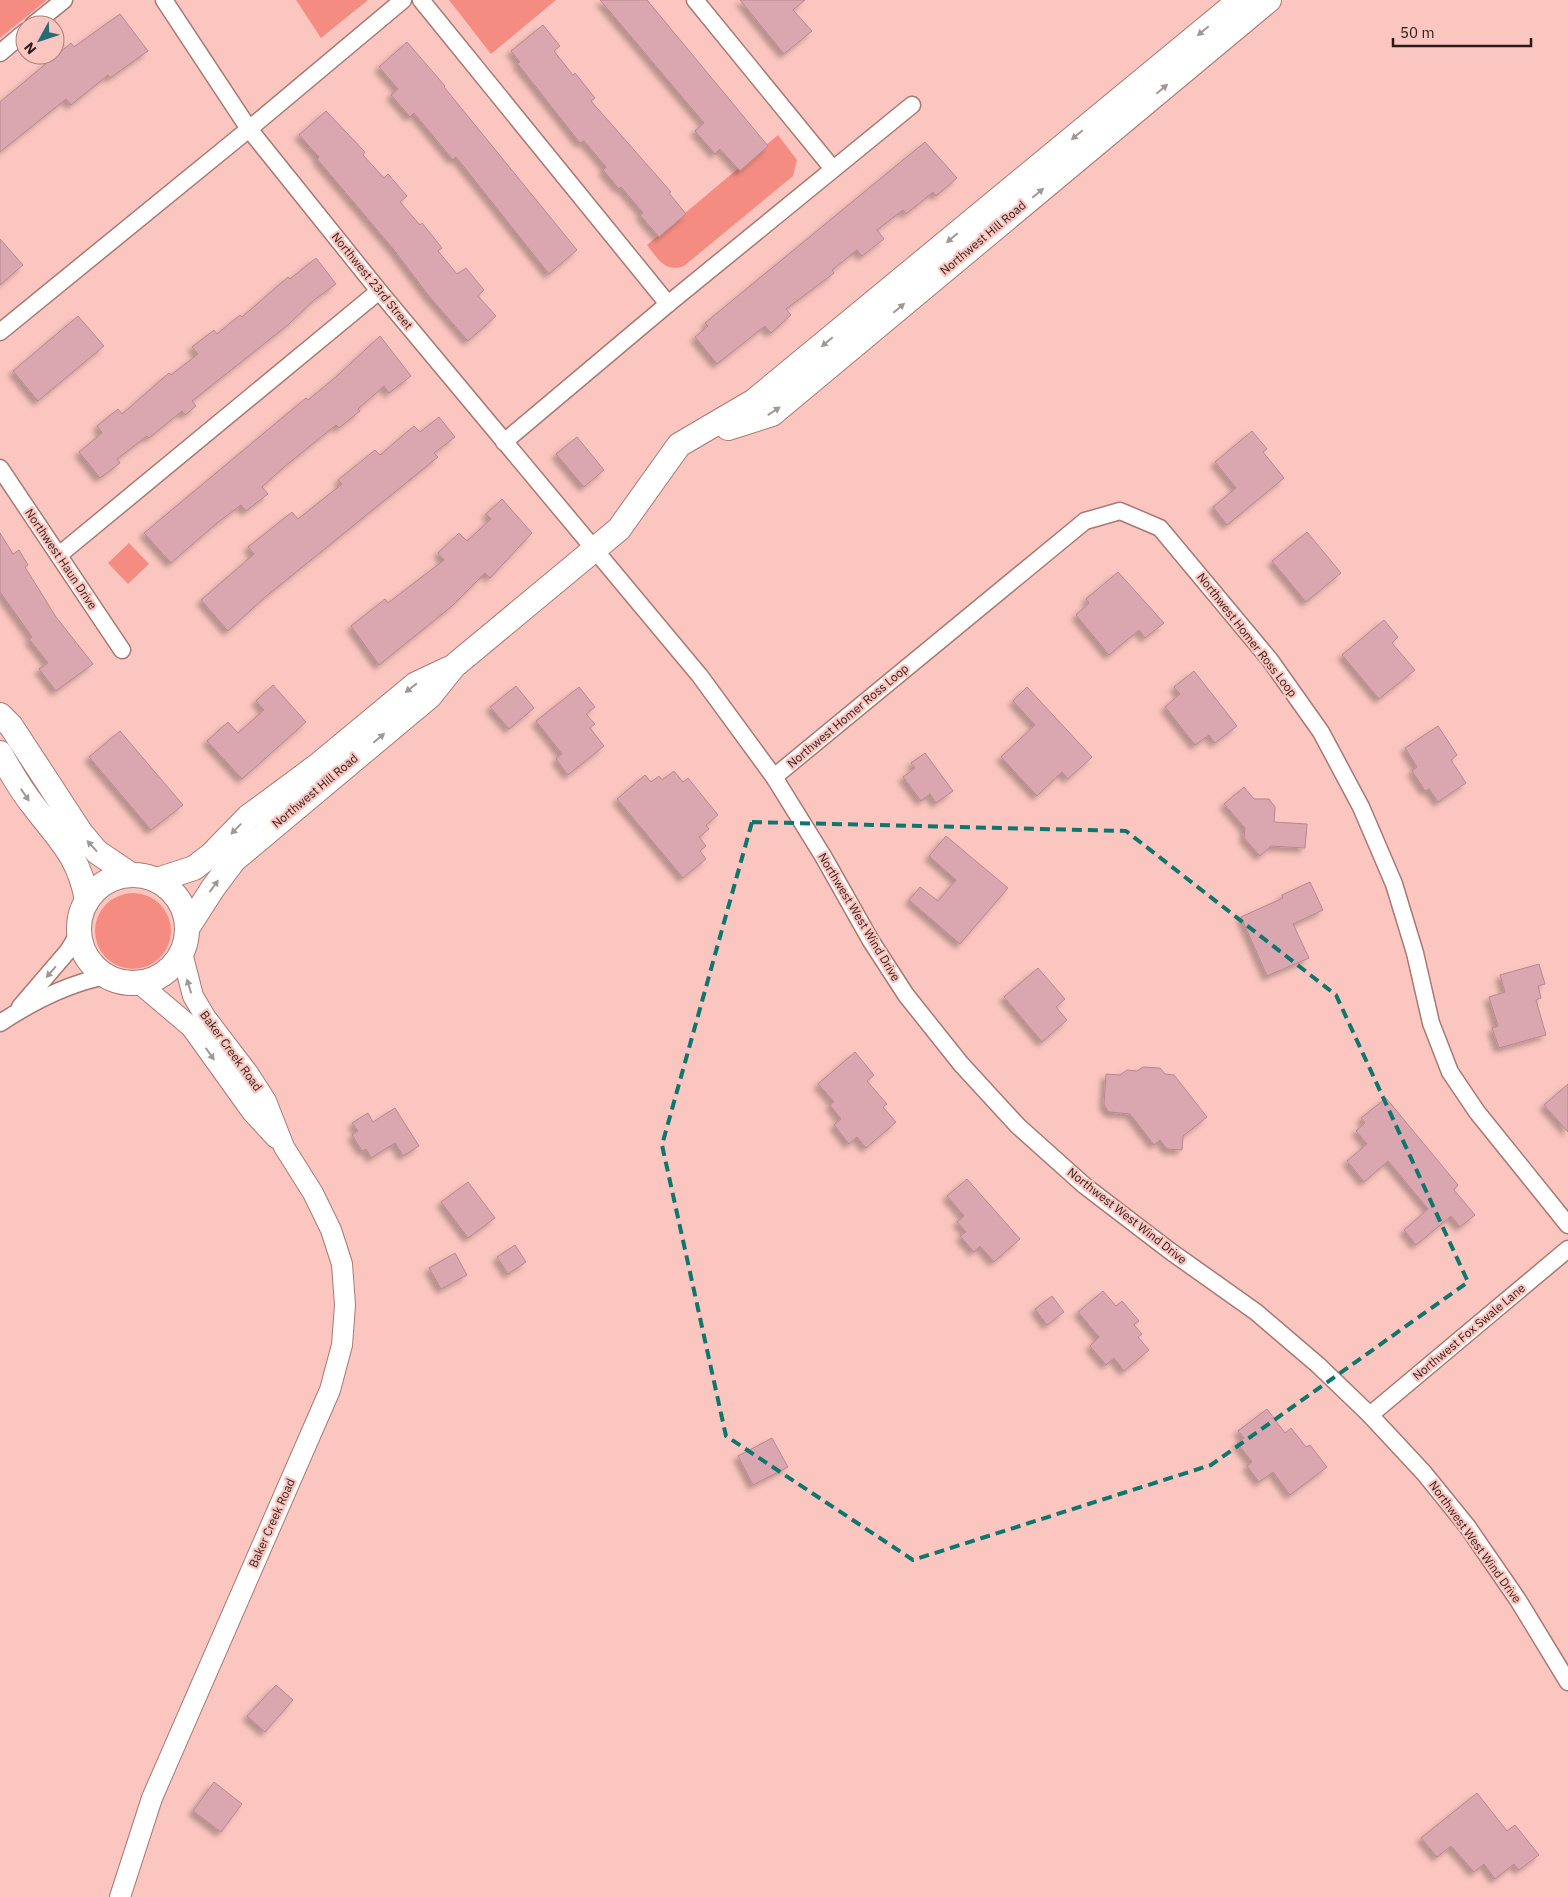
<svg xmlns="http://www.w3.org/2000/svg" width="1568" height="1897" font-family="'IBM Plex Sans',sans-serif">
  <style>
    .green { fill: #f48c82 }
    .building { fill: #daa6af; stroke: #b98790; filter: url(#shadow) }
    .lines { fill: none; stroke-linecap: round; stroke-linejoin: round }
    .minor-casing { stroke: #a97872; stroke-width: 19 }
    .tertiary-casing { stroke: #a97872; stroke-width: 22 }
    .secondary-casing { stroke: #a97872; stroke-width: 26 }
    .minor { stroke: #fff; stroke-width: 16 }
    .tertiary { stroke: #fff; stroke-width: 20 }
    .secondary { stroke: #fff; stroke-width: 24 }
    .oneway { fill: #a09897 }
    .marked { fill: none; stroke: #0f766e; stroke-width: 4; stroke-dasharray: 10 6; stroke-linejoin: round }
    .labels { text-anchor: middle; stroke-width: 4.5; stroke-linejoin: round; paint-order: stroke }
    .street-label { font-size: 12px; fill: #2d1a18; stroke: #fbc6bf }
  </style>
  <defs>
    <filter id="shadow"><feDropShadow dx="-4.5" dy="4.5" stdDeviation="2.5" flood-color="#0004"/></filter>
  </defs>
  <rect width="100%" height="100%" fill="#fbc6bf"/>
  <g class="green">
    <path d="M0,0h47l-47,38z"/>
    <path d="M296,0h72l-47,38z"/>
    <path d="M449,0h107l-65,54z"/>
    <path d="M778,135l19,25 -4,16 -109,90c-19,7 -26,-7 -37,-21z"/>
    <path d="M129,543l20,21 -21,20 -20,-21z"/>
    <circle cx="133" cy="931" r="38"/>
  </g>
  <g class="building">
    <path d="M600,0h47l121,146 -28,25 -20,-22 -5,5 -20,-23 9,-8z"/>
    <path d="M740,0h65l-12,10 19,21 -28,23z"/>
    <path d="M120,14l28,37 -38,27 -2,-3 -37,30 -5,-6 -66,53v-50l71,-59 3,4z"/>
    <path d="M543,25l17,21 -6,5 19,24 2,-2 20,25 -4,3 80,91 -2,1 17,21 -27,23 -19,-22 3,-2 -22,-26 -2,2 -16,-19 3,-3 -22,-26 -4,2 -63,-80 3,-1 -9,-11z"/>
    <path d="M407,42l38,44 -1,1 133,163 -28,24 -93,-117 -3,3 -39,-47 -4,4 -19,-22 7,-6 -19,-22z"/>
    <path d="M326,111l39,41 -2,3 21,23 4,-4 19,22 -7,6 20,23 2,-2 20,25 -4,3 19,23 9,-6 18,22 -6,6 18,20 -28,25 -40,-46 -34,-45 -77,-91 2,-2 -20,-22z"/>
    <path d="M925,142l32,36 -21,18 -3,-4 -27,22 -3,-4 -26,20 7,9 -22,17 -5,-6 -25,20 2,3 -48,36 5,6 -20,18 -6,-7 -48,38 -22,-27 13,-11 -3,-3z"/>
    <path d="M0,239l23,26 -23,20z"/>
    <path d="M316,258l20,26 -22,16 -25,24 -97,77 4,5 -11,9 -3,-4 -33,27 -2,-2 -30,23 3,4 -20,15 -21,-26 23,-19 -5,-7 21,-17 4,5 47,-41 2,2 27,-21 -6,-7 22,-17 3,4 23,-19 2,2 46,-40 2,2z"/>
    <path d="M78,316l26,30 -66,55 -25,-30z"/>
    <path d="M380,336l31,40 -22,17 -5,-7 -26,23 2,2 -21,17 -3,-3 -52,42 -22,20 6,7 -22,17 -5,-6 -24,18 -46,40 -27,-30 162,-135 2,2 29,-24z"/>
    <path d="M439,417l16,20 -21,16 4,4 -174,141 -36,33 -27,-31 53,-46 -6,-7 44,-35 6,7 44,-35 -4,-4 37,-30 5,5 34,-29 6,6z"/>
    <path d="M1252,431l15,18 -4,3 21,26 -57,47 -14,-18 23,-19 -21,-26z"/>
    <path d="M577,437l27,33 -20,17 -28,-33z"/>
    <path d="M502,499l30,34 -42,45 -5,-5 -33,33 -73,59 -28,-39 34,-27 3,4 56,-43 -6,-7 21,-20 8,8 24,-22 -5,-5z"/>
    <path d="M1307,532l34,41 -35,29 -34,-41z"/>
    <path d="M0,533l13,21 6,-4 9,15 -3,2 31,50 37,47 -37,27 -17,-22 9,-6 -19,-24 3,-2 -32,-45z"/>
    <path d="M1118,572l46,51 -19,15 -6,-8 -30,25 -33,-40 13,-12 -3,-4z"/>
    <path d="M1384,620l14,17 -6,6 23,27 -36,29 -37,-44z"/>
    <path d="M1194,671l43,55 -22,17 -6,-8 -14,10 -30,-38 15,-13 -6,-7z"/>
    <path d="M273,685l33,37 -64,57 -35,-38 21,-19 10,11 26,-23 -8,-9z"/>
    <path d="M516,686l18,22 -25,21 -19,-22z"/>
    <path d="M579,687l16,20 -9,7 9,10 -5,4 14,18 -36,29 -12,-16 6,-5 -26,-33z"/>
    <path d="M1027,687l65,70 -24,22 -6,-7 -25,24 -36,-39 34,-32 -22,-24z"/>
    <path d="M1438,726l19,29 -6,5 15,23 -28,19 -9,-13 -4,2 -13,-20 5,-4 -12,-19z"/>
    <path d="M120,731l63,74 -32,25 -62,-73z"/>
    <path d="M925,753l28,38 -17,12 -6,-9 -9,7 -18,-24 12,-9 -4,-5z"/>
    <path d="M674,771l9,11 5,-4 30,37 -12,10 3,4 -10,8 7,9 -6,5 6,8 -23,19 -66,-79 28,-24 6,7 8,-6 3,4z"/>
    <path d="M1244,787l10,12h15l6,8 -1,15 33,2 -2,24 -34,-2 -11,10 -16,-18 1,-10 -21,-24z"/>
    <path d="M946,836l62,52 -48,56 -51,-44 11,-13 18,14 18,-21 -27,-24z"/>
    <path d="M1310,882l13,28 -30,14 16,34 -42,18 -26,-59 42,-19 -1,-3z"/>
    <path d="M1539,964l6,20 -7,2 3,12 -5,2 10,35 -47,13 -7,-20 6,-2 -9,-29 16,-5 -5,-17z"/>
    <path d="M1038,968l27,31 -9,8 11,13 -25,22 -38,-45z"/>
    <path d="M855,1052l19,23 -7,6 20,23 -4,3 13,15 -30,26 -9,-11 -8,7 -15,-19 7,-6 -11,-14 4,-3 -16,-18z"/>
    <path d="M1143,1067l17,1 5,6 9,1 33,42 -24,19 -1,14 -15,-1 -7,-9 -6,5 -24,-31 -21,-2 -5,-7 2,-31 14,1 7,-5 10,1z"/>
    <path d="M1568,1084v48l-24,-27z"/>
    <path d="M1386,1098l72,87 -4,5 21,25 -15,12 -9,-11 -35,29 -12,-15 24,-21 -40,-48 -24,21 -17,-21 20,-17 -11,-13 9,-8 -4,-5z"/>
    <path d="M395,1108l24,38 -16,10 -8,-13 -24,15 -5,-9 -4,2 -10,-16 6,-4 -6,-8 16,-10 5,9z"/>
    <path d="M967,1179l53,60 -26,23 -14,-16 -6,6 -14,-16 6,-4 -9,-10 7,-6 -17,-20z"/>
    <path d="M468,1182l27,36 -27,20 -27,-36z"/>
    <path d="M515,1245l11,17 -18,12 -11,-17z"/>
    <path d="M455,1253l12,22 -26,14 -12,-21z"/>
    <path d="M1103,1291l13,15 6,-5 17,20 -5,4 8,9 -4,3 11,13 -25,21 -10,-13 -8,7 -16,-19 9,-9 -21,-25z"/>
    <path d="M1052,1296l12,16 -17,13 -12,-16z"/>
    <path d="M1267,1409l18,24 6,-5 15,19 4,-2 17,22 -37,28 -17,-23 -14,10 -12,-16 5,-4 -15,-19 7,-5 -6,-7z"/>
    <path d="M772,1438l16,29 -35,18 -15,-29z"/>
    <path d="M276,1685l17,15 -28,32 -18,-16z"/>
    <path d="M214,1782l28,22 -21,28 -28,-21z"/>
    <path d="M1477,1793l30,38 8,-6 24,30 -20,15 -5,-6 -19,15 -11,-15 -10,8 -23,-26 -14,11 -16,-19z"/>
  </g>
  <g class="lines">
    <defs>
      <g id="minor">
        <path d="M164,0l85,129 130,162 321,385 74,101 49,79 48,85 35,54 55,69 57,62 67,60 85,65 86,61 62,53 52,50 54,58 43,53 51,74 50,82"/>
        <path d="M421,0l247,304"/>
        <path d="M695,0l138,169"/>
        <path d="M33,25l31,-25"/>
        <path d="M0,53l25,-21"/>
        <path d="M0,332l249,-203 154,-129"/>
        <path d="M504,442l164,-138 244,-199"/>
        <path d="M0,468l122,182"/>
        <path d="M59,555l320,-264"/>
        <path d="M774,777l311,-256 35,-10 40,17 110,132 51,72 40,75 33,77 21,69 16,70 19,49 27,40 91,113"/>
        <path d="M20,1007l48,-56 11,-18"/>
        <path d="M0,1023c32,-21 69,-40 107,-47"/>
        <path d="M1370,1415l198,-166"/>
      </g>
      <g id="tertiary">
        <path d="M139,983l52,44 61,85 24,26"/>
        <path d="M120,1897l32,-99 178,-408 12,-45 3,-40 -3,-41 -11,-34 -18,-37 -29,-46 -18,-46 -18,-28 -42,-55 -13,-22 -11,-43"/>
      </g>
      <g id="secondary">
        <path d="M728,428l44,-14 497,-414"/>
        <path d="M0,715l11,11 70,107 16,19 34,23"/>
        <path d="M0,753c10,18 20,36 33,52 26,34 47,52 54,96"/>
        <circle cx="133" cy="929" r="54"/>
        <path d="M157,880l37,-12 17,-13 37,-38 69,-51 99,-82 32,-15"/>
        <path d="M188,927l25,-39 21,-28 196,-164 24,-30 165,-137 60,-84 75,-44 486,-401"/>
      </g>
    </defs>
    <use href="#minor" class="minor-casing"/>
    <use href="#tertiary" class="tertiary-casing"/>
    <use href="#secondary" class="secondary-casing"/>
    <use href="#minor" class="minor"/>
    <use href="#tertiary" class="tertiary"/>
    <use href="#secondary" class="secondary"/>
  </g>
  <defs><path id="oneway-solid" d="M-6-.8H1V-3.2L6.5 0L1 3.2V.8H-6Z" transform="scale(1.25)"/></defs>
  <g class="oneway">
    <use href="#oneway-solid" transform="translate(1203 31) rotate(140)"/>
    <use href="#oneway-solid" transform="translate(1162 89) rotate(-40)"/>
    <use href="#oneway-solid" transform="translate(1077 135) rotate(140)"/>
    <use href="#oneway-solid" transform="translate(1038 193) rotate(-40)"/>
    <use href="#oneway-solid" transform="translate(952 238) rotate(140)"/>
    <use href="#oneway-solid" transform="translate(899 308) rotate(-40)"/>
    <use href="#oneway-solid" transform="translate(827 342) rotate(140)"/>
    <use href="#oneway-solid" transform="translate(774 411) rotate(-33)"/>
    <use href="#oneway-solid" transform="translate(411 688) rotate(142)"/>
    <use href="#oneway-solid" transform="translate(379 738) rotate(-40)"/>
    <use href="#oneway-solid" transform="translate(25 795) rotate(56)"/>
    <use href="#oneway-solid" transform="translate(236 829) rotate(134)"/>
    <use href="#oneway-solid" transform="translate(92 846) rotate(-132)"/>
    <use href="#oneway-solid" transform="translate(214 886) rotate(-54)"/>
    <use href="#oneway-solid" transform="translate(51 972) rotate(131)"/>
    <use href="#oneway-solid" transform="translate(189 986) rotate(-107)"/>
    <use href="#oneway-solid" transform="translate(210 1054) rotate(55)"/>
  </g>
  <path class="marked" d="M752,822l374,9 210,164 132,287 -257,183 -298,95 -187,-124 -64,-291z"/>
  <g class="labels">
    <g class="street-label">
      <text transform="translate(983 238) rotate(-40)" y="4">Northwest Hill Road</text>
      <text transform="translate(372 281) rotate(51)" y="4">Northwest 23rd Street</text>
      <text transform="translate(61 559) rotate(56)" y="4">Northwest Haun Drive</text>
      <text transform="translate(1247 635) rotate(52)" y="4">Northwest Homer Ross Loop</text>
      <text transform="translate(848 716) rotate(-40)" y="4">Northwest Homer Ross Loop</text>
      <text transform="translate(315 791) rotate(-40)" y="4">Northwest Hill Road</text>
      <text transform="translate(859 917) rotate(59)" y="4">Northwest West Wind Drive</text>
      <text transform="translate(231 1051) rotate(54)" y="4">Baker Creek Road</text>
      <text transform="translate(1127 1216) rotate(38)" y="4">Northwest West Wind Drive</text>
      <text transform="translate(1469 1332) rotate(-40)" y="4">Northwest Fox Swale Lane</text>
      <text transform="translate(272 1523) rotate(-66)" y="4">Baker Creek Road</text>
      <text transform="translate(1475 1542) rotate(54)" y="4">Northwest West Wind Drive</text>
    </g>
  </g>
  <g transform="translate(40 40) rotate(230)"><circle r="24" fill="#fbc6bf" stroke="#a9817c"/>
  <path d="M0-4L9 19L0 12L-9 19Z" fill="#236d76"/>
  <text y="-8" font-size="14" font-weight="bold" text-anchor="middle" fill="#2d1a18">N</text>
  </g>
  <path d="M1393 38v8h138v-8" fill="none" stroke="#2d1a18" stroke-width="2.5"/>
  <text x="1400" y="38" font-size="15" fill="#2d1a18" stroke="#fbc6bf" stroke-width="4" paint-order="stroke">50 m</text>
</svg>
